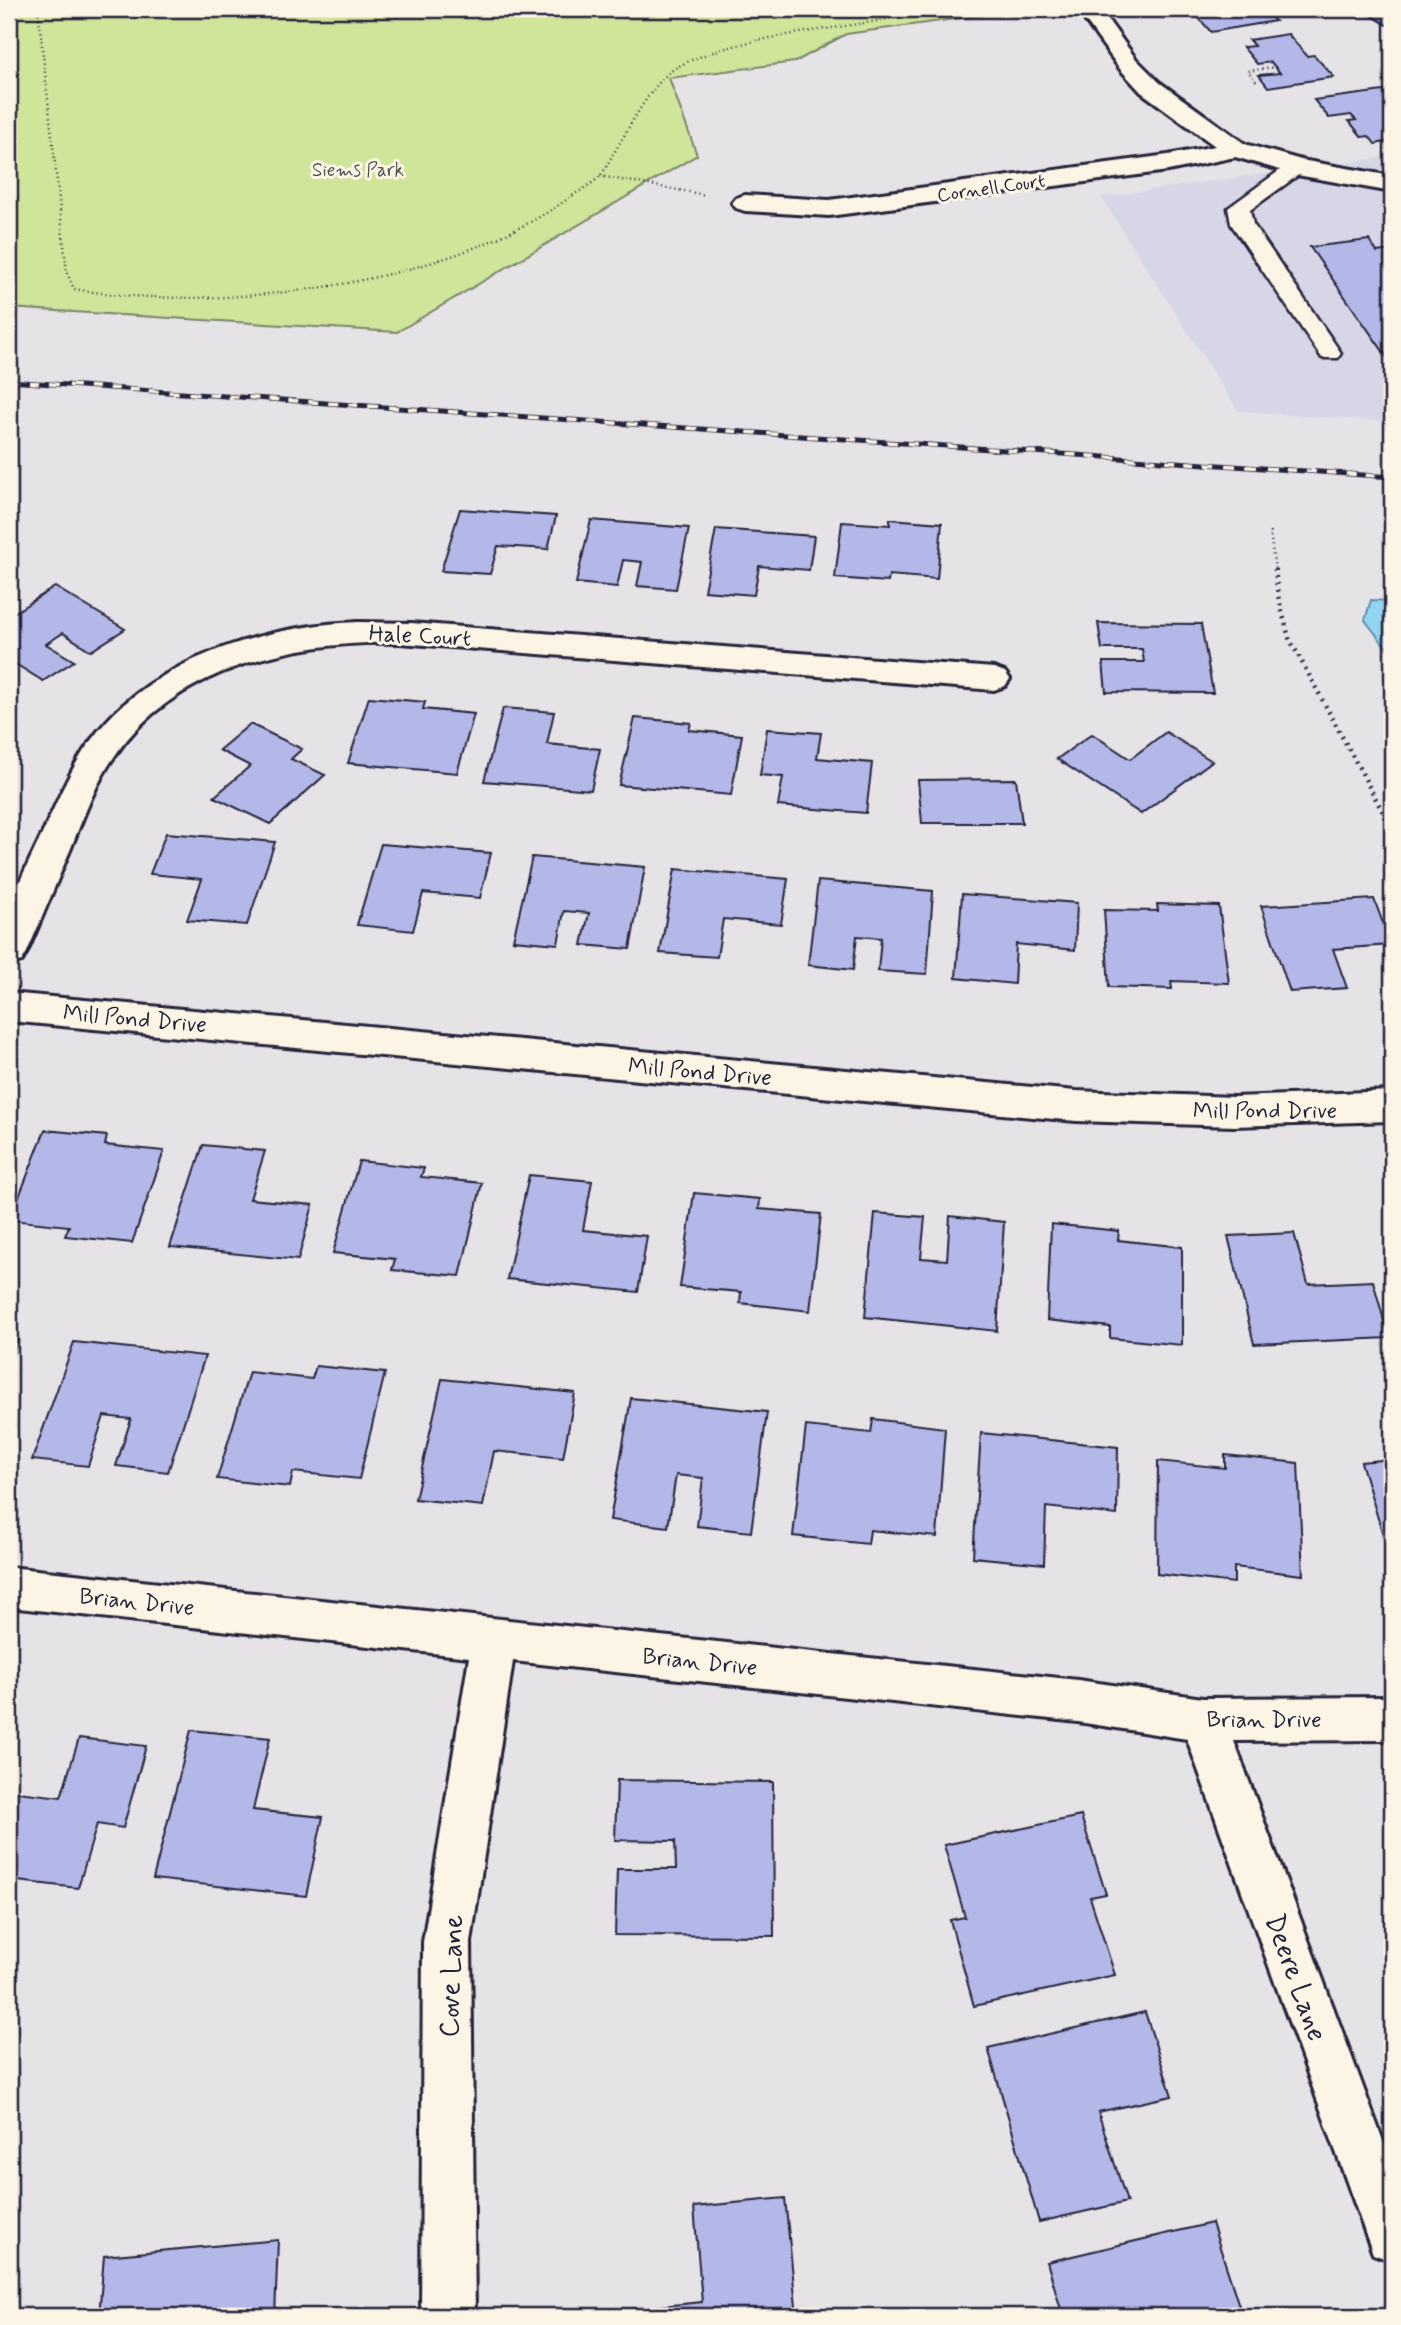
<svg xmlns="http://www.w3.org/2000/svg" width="1401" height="2325" font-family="Mynerve,sans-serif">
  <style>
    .built { fill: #d7d6e7 }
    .green { fill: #cfe59a; stroke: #78846a; stroke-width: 2 }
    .water { fill: #91d5f3; stroke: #658da9; stroke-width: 2 }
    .building { fill: #b3b8e9; stroke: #22223b; stroke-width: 2 }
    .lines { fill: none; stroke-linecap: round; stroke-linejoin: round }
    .service-casing { stroke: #22223b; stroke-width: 5 }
    .minor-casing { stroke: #22223b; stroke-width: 6 }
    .path-far1 { stroke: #22223b; stroke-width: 2.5; stroke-dasharray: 1 3.5; stroke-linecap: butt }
    .path { stroke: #22223b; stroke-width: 4.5; stroke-dasharray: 2 5; stroke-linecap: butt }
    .service { fill: #fcf5e5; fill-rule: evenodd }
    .minor { fill: #fcf5e5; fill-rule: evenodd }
    .rail-casing { stroke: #22223b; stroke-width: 5 }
    .rail { stroke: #fcf5e5; stroke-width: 3.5; stroke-dasharray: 10; stroke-linecap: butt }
    .labels { text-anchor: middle; stroke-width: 6; stroke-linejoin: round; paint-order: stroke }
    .far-park-label { font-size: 19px; fill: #4d5353; stroke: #fcf5e5 }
    .far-street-label { font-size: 19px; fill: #22223b; stroke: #fcf5e5 }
    .street-label { font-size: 23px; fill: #22223b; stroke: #fcf5e5 }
    .near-street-label { font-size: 28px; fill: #22223b; stroke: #fcf5e5 }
  </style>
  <rect width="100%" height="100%" fill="#e6e3e6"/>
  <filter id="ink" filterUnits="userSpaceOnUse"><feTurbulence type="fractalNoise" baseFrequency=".0143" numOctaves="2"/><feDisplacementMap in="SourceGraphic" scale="14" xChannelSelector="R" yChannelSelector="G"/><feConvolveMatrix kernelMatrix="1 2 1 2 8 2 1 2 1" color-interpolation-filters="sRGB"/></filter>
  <g filter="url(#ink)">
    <path class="built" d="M1392,156v266l-154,-11 -137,-214z"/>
    <path class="green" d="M9,9h1018l-181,25 -51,28 -126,16 28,77 -300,177 -388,-24z"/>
    <path class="water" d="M1371,600l21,1v54l-27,-35z"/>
    <g class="building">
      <path d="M1214,9h50l11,12 -64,11 -15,-17 21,-3z"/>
      <path d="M1392,9v19l-21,-13z"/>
      <path d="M1288,34l19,22 7,-1 20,22 -66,10 -9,-12 21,-2 -9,-11 -14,2 -14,-17 11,-1 -5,-6z"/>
      <path d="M1383,91l9,10v40l-17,3 -6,-8 -7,1 -13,-16 7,-1 -5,-5 -22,3 -15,-18z"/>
      <path d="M1369,240l8,12 15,-2v114l-82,-117z"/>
      <path d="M460,509l96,7 -8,33 -50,-3 -8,28 -49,-3z"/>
      <path d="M890,519l52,4 -5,56 -48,-4 -1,7 -53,-4 7,-56 48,3z"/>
      <path d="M591,520l98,8 -13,61 -39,-3 5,-24 -19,-2 -6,27 -41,-4z"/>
      <path d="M716,529l98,7 -5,34 -50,-4 -5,29 -50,-4z"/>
      <path d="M55,587l70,42 -34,22 -28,-18 -17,11 28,17 -31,20 -34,-21v-44z"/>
      <path d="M1098,623l103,1 12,69 -107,-1 -3,-30h41l-2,-13h-40z"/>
      <path d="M369,697l56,5 -2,7 51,5 -17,59 -109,-10z"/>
      <path d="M503,708l51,4 -7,32 53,5 -9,41 -107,-9z"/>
      <path d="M635,718l56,5 -2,7 53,5 -11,60 -112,-10z"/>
      <path d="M250,724l52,25 -11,10 34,16 -55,49 -56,-27 36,-31 -31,-16z"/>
      <path d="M767,729l54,4 -4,25 55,5 -6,50 -88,-7 5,-29 -23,-2z"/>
      <path d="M1166,732l46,29 -71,53 -84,-55 35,-25 38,25z"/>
      <path d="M1016,779l6,44h-100l-4,-43z"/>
      <path d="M166,833l109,9 -28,83 -60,-5 15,-41 -52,-5z"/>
      <path d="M381,844l110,9 -11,45 -57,-5 -10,38 -56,-6z"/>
      <path d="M532,857l113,10 -15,82 -48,-4 7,-32 -25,-2 -6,33 -45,-4z"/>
      <path d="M675,869l113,10 -7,45 -58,-5 -6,38 -57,-4z"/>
      <path d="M818,881l115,10 -6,83 -49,-3 3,-33 -24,-2 -4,34 -45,-5z"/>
      <path d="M962,894l115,9 -2,47 -59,-6 -2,40 -58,-6z"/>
      <path d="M1374,899l17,46 -58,4 14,39 -57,4 -29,-86z"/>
      <path d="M1157,904l62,2 10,77 -58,-2 1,8 -63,-2 -5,-77 54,1z"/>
      <path d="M45,1130l62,6 -2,9 59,6 -32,92 -67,-7 4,-10 -59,-6z"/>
      <path d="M203,1145l62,6 -15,48 63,6 -15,55 -128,-13z"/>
      <path d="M359,1161l65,7 -3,9 61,6 -22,93 -68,-6 3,-11 -62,-6z"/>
      <path d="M529,1175l63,6 -9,49 64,6 -9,56 -131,-13z"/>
      <path d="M694,1193l66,6 -1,10 62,5 -11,97 -70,-8 1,-11 -61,-5z"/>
      <path d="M875,1213l50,4 -4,41 26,2 3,-44 54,6 -7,109 -132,-14z"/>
      <path d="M1051,1224l68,7 -1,9 64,7v98l-72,-7v-11l-63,-7z"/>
      <path d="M1294,1233l14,51 65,-3 16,57 -135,6 -26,-108z"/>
      <path d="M9,1339l9,1 -9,26z"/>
      <path d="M74,1342l131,14 -37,116 -52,-6 15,-47 -27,-3 -16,50 -56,-6z"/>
      <path d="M316,1366l69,7 -26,106 -66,-7 -3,15 -73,-8 32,-107 63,7z"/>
      <path d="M442,1379l133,14 -12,65 -69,-7 -11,55 -68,-7z"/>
      <path d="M631,1398l136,14 -16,120 -54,-6 6,-48 -27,-3 -8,52 -58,-7z"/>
      <path d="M873,1419l72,9 -8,109 -67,-7 -2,14 -75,-8 13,-110 65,7z"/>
      <path d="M981,1433l137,14 -1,68 -71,-8 -2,57 -71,-7z"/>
      <path d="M1225,1455l73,8 5,112 -69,-8v16l-77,-9 1,-113 67,7z"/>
      <path d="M1392,1459v86h-6l-25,-83z"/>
      <path d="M191,1730l79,8 -17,72 70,7 -17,79 -153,-17z"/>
      <path d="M79,1738l67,8 -23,82 -26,-4 -19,64 -69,-8v-89l52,6z"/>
      <path d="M617,1780l156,2 1,154 -159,-1 2,-66h59l-1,-28 -60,-1z"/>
      <path d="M1081,1816l25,78 -16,3 25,78 -141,31 -24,-86 15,-3 -21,-72z"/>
      <path d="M1145,2012l27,84 -74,16 29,90 -88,20 -51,-174z"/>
      <path d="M785,2198l12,118h-176v-6l81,-8 -8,-95z"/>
      <path d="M1212,2223l30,92 -179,1 -16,-54z"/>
      <path d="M278,2240l-3,76h-176l5,-60z"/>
    </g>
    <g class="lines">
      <defs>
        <path id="service" d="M1297,161l7,2 3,4 -3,4 -54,39 3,14 88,129 -3,5h-16l-91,-134 -3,-16 62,-45z"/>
        <g id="minor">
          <path d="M1077,9h23l36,50 23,23 86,62 56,16 91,16v16l-95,-17 -62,-18 -67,14 -339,45 -84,-5 -9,-3 -4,-5 4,-5 9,-3 84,5 339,-45 47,-9 -74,-54 -21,-23z"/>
          <path d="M358,622l53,1 583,45 11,4 5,7 -5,7 -11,4 -594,-47c-101,-3 -225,23 -286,114 -19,27 -31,61 -43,91 -15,35 -29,70 -44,104l-5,9 -13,4c0,-16 -4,-37 0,-53 5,-22 26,-62 36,-84 15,-34 30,-69 54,-98 59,-72 169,-105 259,-108z"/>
          <path d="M9,993l1067,98 158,6 158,-6v30l-158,5 -158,-5 -1067,-100z"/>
          <path d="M9,1567l1069,113 125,18 189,-1v43l-158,1 158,424v96l-19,-7 -7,-19 -179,-496 -109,-17 -565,-61 -42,281 4,374h-54l2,-374 46,-285 -460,-50z"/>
        </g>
      </defs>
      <use href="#service" class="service-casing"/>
      <use href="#minor" class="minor-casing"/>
      <g class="path-far1">
        <path d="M38,9l29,264 7,16c147,25 372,-3 495,-91 10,-7 22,-13 30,-21 6,-6 10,-16 14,-23 17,-26 38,-73 66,-88 68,-35 175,-35 252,-57"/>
        <path d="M1256,81l-8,-10 28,-4"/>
        <path d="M600,176l106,19"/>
        <path d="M1270,532l5,38"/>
      </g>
      <path class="path" d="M1275,569l3,27 11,42 103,191"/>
      <use href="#service" class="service"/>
      <use href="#minor" class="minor"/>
      <defs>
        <path id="rail" d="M9,381l1383,96"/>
      </defs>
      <use href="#rail" class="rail-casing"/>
      <use href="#rail" class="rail"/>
    </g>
  </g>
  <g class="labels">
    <g class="far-park-label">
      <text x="358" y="176">Siems Park</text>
    </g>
    <g class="far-street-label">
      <text transform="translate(991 187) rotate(-8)" y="7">Cornell Court</text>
    </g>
    <g class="street-label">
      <text transform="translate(420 635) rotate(3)" y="8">Hale Court</text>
      <text transform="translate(135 1018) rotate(5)" y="8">Mill Pond Drive</text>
      <text transform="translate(700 1071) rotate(5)" y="8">Mill Pond Drive</text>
      <text x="1265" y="1118">Mill Pond Drive</text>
      <text transform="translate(137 1601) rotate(6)" y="8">Brian Drive</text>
      <text transform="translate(700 1661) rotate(6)" y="8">Brian Drive</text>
      <text x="1264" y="1727">Brian Drive</text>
    </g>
    <g class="near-street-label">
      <text transform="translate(450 1976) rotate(-88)" y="10">Cove Lane</text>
      <text transform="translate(1297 1977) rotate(70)" y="10">Deere Lane</text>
    </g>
  </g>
  <rect width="1401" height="2325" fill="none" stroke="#fcf5e5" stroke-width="35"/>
  <rect x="18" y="18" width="1366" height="2290" fill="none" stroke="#22223b" stroke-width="2.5" filter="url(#ink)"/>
</svg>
